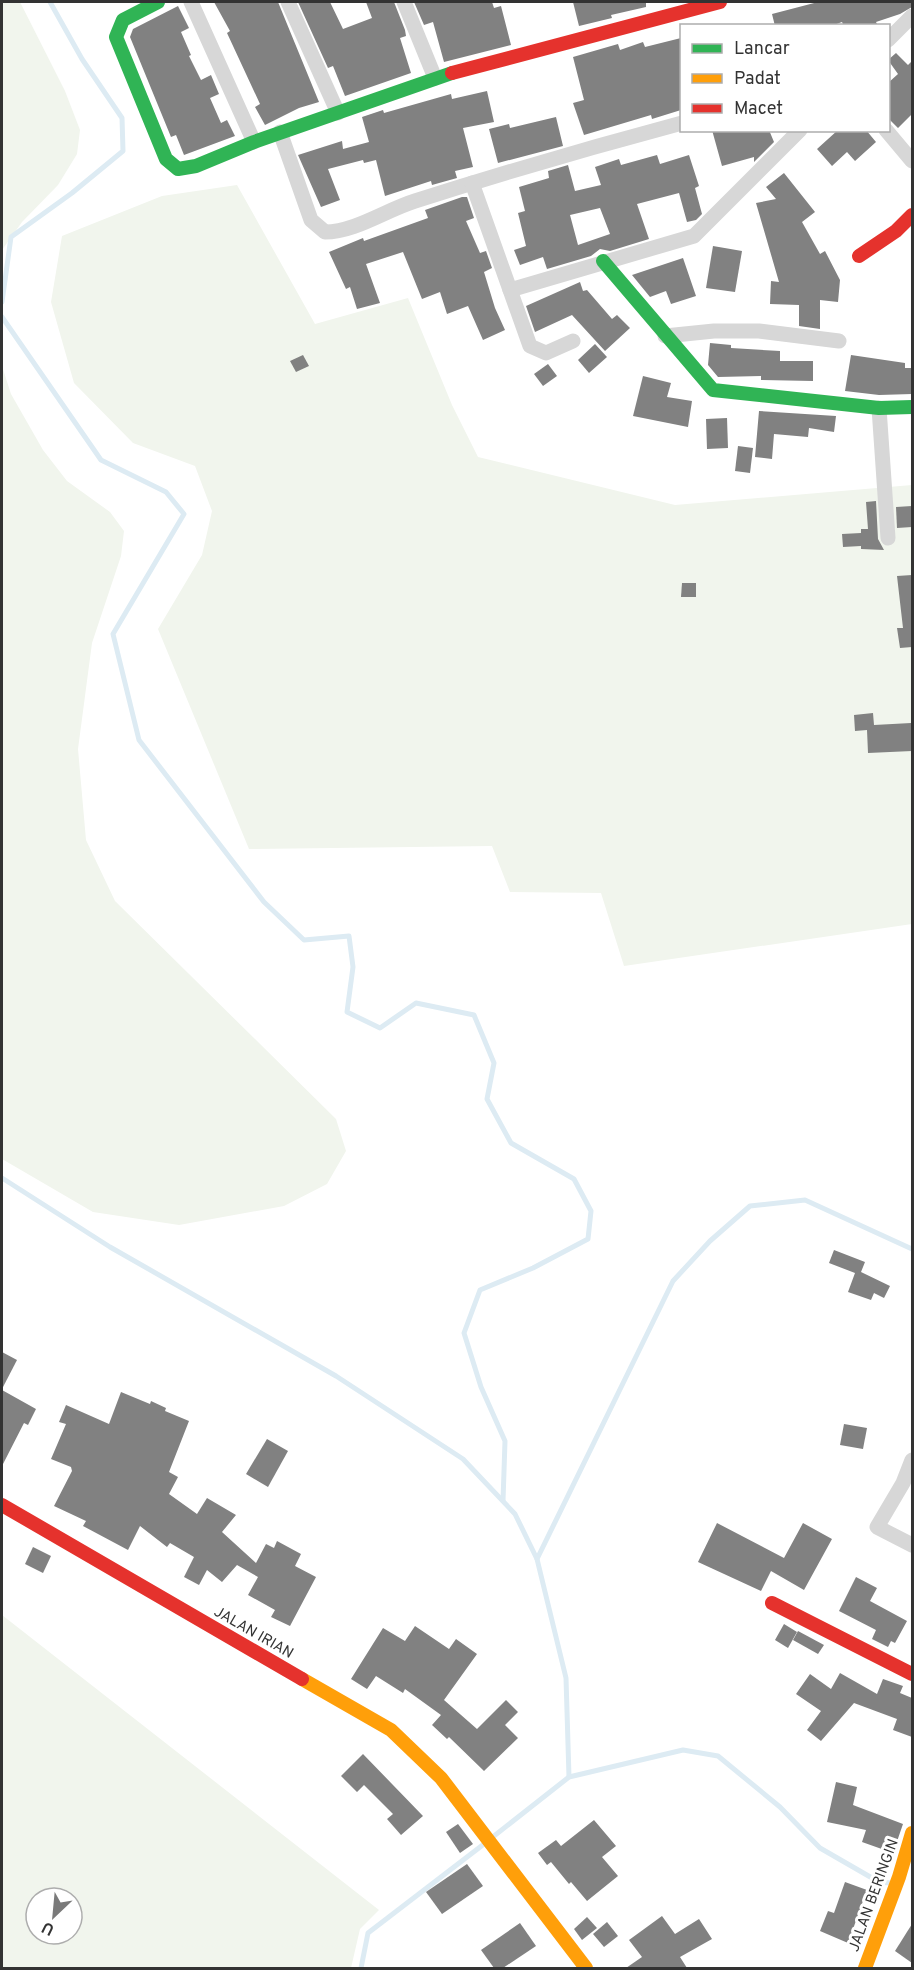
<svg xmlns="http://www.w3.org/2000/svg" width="914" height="1970" font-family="Overpass,sans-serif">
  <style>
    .green { fill: #f1f5ed; fill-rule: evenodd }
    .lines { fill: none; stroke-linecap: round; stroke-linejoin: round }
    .stream { stroke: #ddebf3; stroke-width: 5 }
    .building { fill: #818181; fill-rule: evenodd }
    .street { stroke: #d7d7d7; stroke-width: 15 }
    .fast { stroke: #30b455; stroke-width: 14 }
    .slow { stroke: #ff9f0a; stroke-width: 14 }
    .jam { stroke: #e5322d; stroke-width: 14 }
    .labels { text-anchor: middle; stroke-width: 6; stroke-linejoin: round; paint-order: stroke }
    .street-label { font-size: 15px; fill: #333; stroke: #fff }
  </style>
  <rect width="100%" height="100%" fill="#fff"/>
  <g class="green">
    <path d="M2,2h18l45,89 15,39 -3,24 -19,31 -36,37 -20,28z"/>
    <path d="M237,185l78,139 93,-26 44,107 26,52 197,48 237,-20v439l-288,42 -23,-73 -91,-1 -18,-46 -243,3 -91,-220 44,-74 10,-44 -17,-45 -62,-23 -59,-60 -23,-81 11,-66 100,-40z"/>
    <path d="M2,366l9,28 32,56 24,31 43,31 14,19 -3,25 -29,87 -14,106 8,91 29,61 221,218 10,32 -19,33 -43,22 -105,19 -86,-13 -91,-53z"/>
    <path d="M2,1615l377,295 -19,19 -9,39h-349zM36,1898h36v36h-36z"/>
  </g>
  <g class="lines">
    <g class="stream">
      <path d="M2,302l9,-65 61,-44 51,-42 -1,-33 -40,-59 -32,-57"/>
      <path d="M2,317l99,143 65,32 18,22 -71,120 26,106 125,162 40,38 45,-4 4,31 -6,45 33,16 36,-25 58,12 20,48 -7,36 24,44 63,36 17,32 -3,28 -55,29 -53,22 -16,43 17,54 24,54 -2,60"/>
      <path d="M2,1178l108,69 226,129 127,83 52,55 22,45"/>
      <path d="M569,1777l-3,-99 -29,-119 136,-278 37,-40 40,-35 55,-6 107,49"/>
      <path d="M494,1836l75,-59 114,-27 35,6 62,51 40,41 59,34 11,1"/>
      <path d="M361,1968l7,-35 116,-89"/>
    </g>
  </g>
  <g class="building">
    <path d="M214,2h64l41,100 -20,6 -34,17 -10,-18 5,-3 -33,-71 3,-2z"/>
    <path d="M298,2h32l13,27 29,-11 -6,-16h28l11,28 1,6 -6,2 11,35 -66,23 -12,-30 -5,2z"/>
    <path d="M414,2h78l2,6 7,-2 10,39 -67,17 -11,-40 -9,3z"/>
    <path d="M573,2h73v5l-35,8 1,3 -33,8z"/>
    <path d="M818,2h94v5l-12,7 -24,8 2,4h-34l-2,-4 -11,4h-56l-3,-12z"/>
    <path d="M178,6l11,22 -8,4 10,23 -2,1 12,24 10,-5 8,19 -9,4 11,25 6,-3 8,16 -51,19 -8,-20 -5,2 -41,-100 3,-8z"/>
    <path d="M681,38v72l-29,9 -1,-4 -67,20 -11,-32 11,-3 -11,-43 45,-13 2,6 23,-8 2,5z"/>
    <path d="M896,53l12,12 4,-4v53l-14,14 -10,-10v-35l10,-9 -10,-14z"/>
    <path d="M487,91l7,31 -31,6 10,39 -18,4 2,7 -25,7 -1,-4 -46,15 -9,-36 -12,3 -1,-3 -35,9 12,31 -19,7 -23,-52 44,-14 1,8 26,-7 -7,-25 21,-7 1,3 67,-19 1,5z"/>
    <path d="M556,117l7,29 -65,17 -9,-34 20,-5 1,4z"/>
    <path d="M712,130h57l5,12 -20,20v-5l-32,9z"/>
    <path d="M838,130h28l10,12 -21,19 -8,-9 -15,14 -15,-17z"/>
    <path d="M657,155l3,9 29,-9 10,31 -4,2 7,26 -6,6 -9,2 -8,-29 -42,11 12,35 -39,12 -10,-2 -9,7 -44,13 -4,-12 -23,8 -6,-15 12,-4 -8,-33 7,-2 -6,-24 30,-9 -1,-7 20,-6 7,26 26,-6 -6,-18 24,-8 2,6zM600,208l10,26 -32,11 -8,-30z"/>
    <path d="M784,173l31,39 -13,10 18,32 5,-3 15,29 -2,22 -18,-2v29l-21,-3v-21l-29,-1 1,-23 8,1 -23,-79 20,-4 -10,-12z"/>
    <path d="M462,197h5l7,21 -8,3 14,32 6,-2 6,17 -8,4 11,36 10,22 -22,10 -15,-34 -21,8 -7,-22 -18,7 -19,-47 -37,12 14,39 -23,6 -7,-22 -4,2 -17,-37 34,-14 1,3 64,-23 -3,-8z"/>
    <path d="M713,246l29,5 -7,41 -29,-4z"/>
    <path d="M683,258l13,38 -25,8 -5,-13 -16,6 -18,-22z"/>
    <path d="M580,282l3,9 4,-1 25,29 5,-4 13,13 -25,23 -33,-36 -37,17 -9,-26z"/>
    <path d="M710,343l21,2v3l49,3v10h33v20l-52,-1v-4l-43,1 -10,-12z"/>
    <path d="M595,344l12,13 -18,16 -11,-13z"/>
    <path d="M303,355l6,11 -13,6 -6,-11z"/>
    <path d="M851,355l54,8v5h7v26l-33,1 -34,-4z"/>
    <path d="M548,364l9,12 -14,10 -9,-12z"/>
    <path d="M643,376l28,7 -4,14 25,4 -4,26 -55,-11z"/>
    <path d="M759,411l77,5 -2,16 -25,-4 -1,9 -34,-3 -2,25 -17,-2z"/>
    <path d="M727,418l1,30 -21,1 -1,-30z"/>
    <path d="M738,446l15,2 -3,25 -15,-2z"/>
    <path d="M876,501l2,38 6,11 -23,-1v-3l-18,1 -1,-13 19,-1v-4h7l-2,-27z"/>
    <path d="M912,506v21l-15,1 -1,-21z"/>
    <path d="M912,575v72l-12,1 -3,-20h6l-6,-52z"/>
    <path d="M682,583h14v14h-15z"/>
    <path d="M873,713l1,12 37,-2 1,28 -44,2 -1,-23 -12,1 -1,-16z"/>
    <path d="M834,1250l31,12 -4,10 29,14 -6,12 -10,-5 -3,7 -23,-8 7,-19 -26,-10z"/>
    <path d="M2,1352l15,8 -15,29z"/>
    <path d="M2,1390l34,19 -8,16 -4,-2 -22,43z"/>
    <path d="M121,1392l29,12 1,-3 15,7 -1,3 24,10 -20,51 9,5 -9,17 28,20 10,-16 29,17 -14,17 34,31 10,-19 8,4 3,-7 24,13 -6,12 21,11 -26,49 -19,-9 4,-7 -27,-15 10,-18 -21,-12 -15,17 -15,-12 -8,15 -15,-8 10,-20 -24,-14 -3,4 -27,-21 -12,24 -45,-24 3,-5 -32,-15 18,-35 -1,-4 -20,-8 15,-35 -7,-2 7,-17 43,19z"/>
    <path d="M844,1424l23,4 -4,21 -23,-4z"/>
    <path d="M267,1439l21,12 -20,36 -22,-13z"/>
    <path d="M717,1523l67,35 19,-35 29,16 -28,51 -33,-19 -10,20 -63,-29z"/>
    <path d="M33,1547l18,9 -8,17 -18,-9z"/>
    <path d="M856,1577l21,11 -7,13 37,20 -12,22 -4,-2 -3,6 -16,-8 4,-9 -37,-19z"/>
    <path d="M784,1624l13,8 -9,16 -13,-8z"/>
    <path d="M415,1626l34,23 7,-10 21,15 -33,46 33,29 29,-29 12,12 -13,13 13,13 -34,33 -35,-34 -2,2 -15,-14 9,-10 -36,-26 -2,4 -27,-17 -9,13 -16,-10 32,-51 22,13z"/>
    <path d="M798,1631l26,14 -6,9 -25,-14z"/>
    <path d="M840,1673l37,21 6,-15 20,7 -3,7 12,5v39l-19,-7 4,-11 -43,-16 -33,38 -14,-11 14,-19 -25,-17 14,-20 21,15z"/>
    <path d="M363,1754l60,62 -22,19 -14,-16 6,-5 -29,-29 -7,7 -16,-16z"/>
    <path d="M836,1782l21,5 -4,18 50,19 -10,29 -31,-11 4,-12 -39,-8z"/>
    <path d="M594,1820l22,26 -14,11 16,19 -31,25 -16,-19 -2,2 -18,-22 -4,3 -9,-12 18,-13 5,6z"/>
    <path d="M458,1824l15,20 -13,9 -14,-21z"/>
    <path d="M467,1864l16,22 -41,28 -16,-22z"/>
    <path d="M845,1882l22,8 -19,53 -28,-12 8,-20 6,2z"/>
    <path d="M662,1916l13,18 24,-15 13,20 -32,18 7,11h-61l16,-11 -13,-17z"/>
    <path d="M587,1917l10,11 -15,12 -8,-11z"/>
    <path d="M607,1922l11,14 -14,11 -11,-13z"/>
    <path d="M520,1923l16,23 -33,22h-9l-13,-18z"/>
    <path d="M912,1924v39l-17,-12z"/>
  </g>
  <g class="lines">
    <g class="street">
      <path d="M191,2l63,140"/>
      <path d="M288,2l50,111"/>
      <path d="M404,2l31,76"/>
      <path d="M888,40l24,-24"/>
      <path d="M886,130l26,31"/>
      <path d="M280,132l31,88 14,12c30,0 61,-22 90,-31 88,-28 177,-54 267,-78"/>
      <path d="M472,183l58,163 16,7 27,-12"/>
      <path d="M510,290l184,-54 106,-106"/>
      <path d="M665,336l49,-5h45l80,10"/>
      <path d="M879,408l9,130"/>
      <path d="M912,1460l-9,23 -26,44 35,18"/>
    </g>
    <g class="fast">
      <path d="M158,2l-35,18 -7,17 50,122 12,10 18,-3 58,-24 198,-69"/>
      <path d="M603,261l110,129 166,18 33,-1"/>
    </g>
    <g class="slow">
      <path d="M302,1679l89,51 50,48 145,190"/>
      <path d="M865,1968l34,-91 13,-44"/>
    </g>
    <g class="jam">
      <path d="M452,73l268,-71"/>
      <path d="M859,256l37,-25 16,-16"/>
      <path d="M2,1505l300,174"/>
      <path d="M772,1603l140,71"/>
    </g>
  </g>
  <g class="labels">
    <g class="street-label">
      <text transform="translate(254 1632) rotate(30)" y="5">JALAN IRIAN</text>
      <text transform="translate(873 1895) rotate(-70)" y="5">JALAN BERINGIN</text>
    </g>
  </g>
  <rect width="914" height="1970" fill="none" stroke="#333333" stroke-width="6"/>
  <rect x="680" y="24" width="210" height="108" fill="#ffffff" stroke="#adadad" stroke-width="1.5"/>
  <rect x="692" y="44" width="30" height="9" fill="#30b455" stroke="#adadad" stroke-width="1.5"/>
  <text x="734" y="54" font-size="18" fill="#333333">Lancar</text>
  <rect x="692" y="74" width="30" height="9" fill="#ff9f0a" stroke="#adadad" stroke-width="1.5"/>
  <text x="734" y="84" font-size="18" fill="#333333">Padat</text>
  <rect x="692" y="104" width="30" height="9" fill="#e5322d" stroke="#adadad" stroke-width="1.5"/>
  <text x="734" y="114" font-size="18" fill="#333333">Macet</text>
  <g transform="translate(54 1916) rotate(206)"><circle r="28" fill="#ffffff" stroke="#adadad" stroke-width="1.5"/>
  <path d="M0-4.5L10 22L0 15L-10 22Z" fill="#7a7a7a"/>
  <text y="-9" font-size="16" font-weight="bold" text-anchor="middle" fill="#333333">U</text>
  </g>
</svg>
